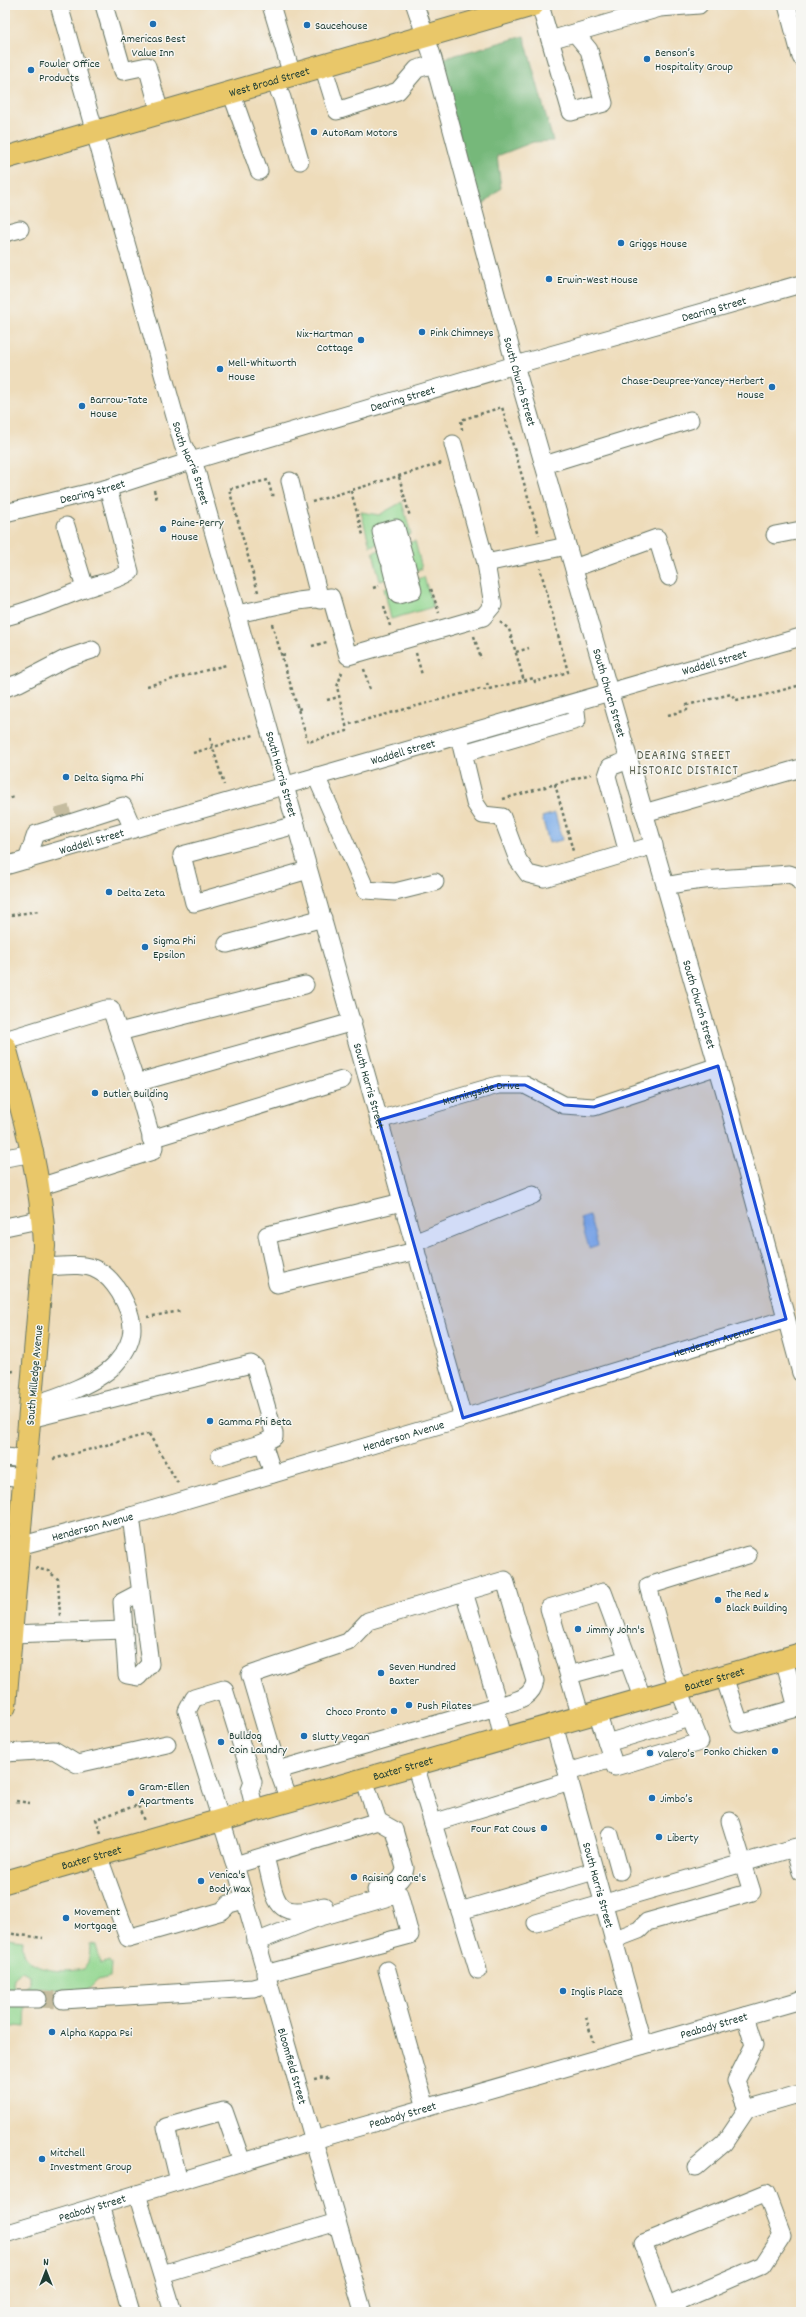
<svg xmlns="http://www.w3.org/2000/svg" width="806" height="2317" font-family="Dekko,sans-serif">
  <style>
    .green { fill: #93d790; stroke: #598a62; fill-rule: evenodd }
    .forest { fill: #76b87a; stroke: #4a7a57 }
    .water { fill: #7faee9; stroke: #4f768e }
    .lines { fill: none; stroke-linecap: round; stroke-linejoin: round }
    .minor-tunnel { stroke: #c5bc9f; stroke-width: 17; stroke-dasharray: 17 8; stroke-linecap: butt }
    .minor-casing { stroke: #677563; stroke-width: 19 }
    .major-casing { stroke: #677563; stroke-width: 24 }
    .path { stroke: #677563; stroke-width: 2.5; stroke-dasharray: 3 3; stroke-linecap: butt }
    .minor { stroke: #fff; stroke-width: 17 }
    .major { stroke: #e9c769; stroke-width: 22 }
    .marked { fill: #1d4ed8; fill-opacity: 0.2; stroke: #1d4ed8; stroke-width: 3; stroke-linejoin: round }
    .poi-dot { fill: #1f6fb2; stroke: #f6f6f2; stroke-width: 1.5 }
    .labels { text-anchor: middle; stroke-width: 3; stroke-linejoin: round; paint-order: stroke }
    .poi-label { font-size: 12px; fill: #1f3d34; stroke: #f6f6f2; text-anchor: start }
    .street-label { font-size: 12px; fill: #1f3d34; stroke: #f6f6f2 }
    .neighbourhood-label { font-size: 13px; letter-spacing: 1px; fill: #5a614f; stroke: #f6f6f2 }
  </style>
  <rect width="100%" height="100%" fill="#f6f6f2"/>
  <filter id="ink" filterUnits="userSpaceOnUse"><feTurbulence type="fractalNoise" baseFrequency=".025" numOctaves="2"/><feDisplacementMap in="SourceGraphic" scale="8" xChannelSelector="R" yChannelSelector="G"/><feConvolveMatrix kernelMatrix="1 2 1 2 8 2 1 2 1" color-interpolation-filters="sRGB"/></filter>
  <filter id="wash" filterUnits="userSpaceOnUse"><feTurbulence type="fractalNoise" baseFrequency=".012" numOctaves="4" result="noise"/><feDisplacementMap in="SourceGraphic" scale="16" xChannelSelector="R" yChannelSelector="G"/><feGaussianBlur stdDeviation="0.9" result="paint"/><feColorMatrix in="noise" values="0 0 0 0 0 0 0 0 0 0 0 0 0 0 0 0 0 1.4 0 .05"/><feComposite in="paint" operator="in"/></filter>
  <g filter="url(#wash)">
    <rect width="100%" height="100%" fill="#eedcba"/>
    <g class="green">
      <path d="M402,502l9,32 -41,12 -9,-34 18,3z"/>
      <path d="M415,541l7,28 -42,12 -7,-29z"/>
      <path d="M424,577l9,30 -42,12 -7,-31z"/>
      <path d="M7,1938l16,2c-5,33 39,33 61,29l5,-7 1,-18 6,1 5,19 8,-3 2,3 -1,13 -12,3 -12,12 -18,7 -2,-9 -28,-3 -2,10 -31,-1zM22,1971l7,4v10l-9,6 -7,-6 1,-7z"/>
      <path d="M5,2003l21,1 -1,23 -20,-2z"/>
    </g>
    <path class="forest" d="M524,36l29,105 -20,1 -36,14 4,32 -22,20 -41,-148z"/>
    <g class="water">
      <path d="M555,813l7,27 -13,3 -7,-26z"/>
      <path d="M589,1215l9,30 -9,3 -9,-30z"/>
    </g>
  </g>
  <g filter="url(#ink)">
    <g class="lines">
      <g class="minor-tunnel">
        <path d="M57,817l14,-4"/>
        <path d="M38,1999l25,1"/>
      </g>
      <defs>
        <g id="minor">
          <path id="s1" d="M59,5l124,440 13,25 267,948"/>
          <path d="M104,5l19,66 24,-5 13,47"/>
          <path d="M271,5l21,70"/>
          <path id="s2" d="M415,5l17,50 83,310 215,745 71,263"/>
          <path d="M540,5l31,107 33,-9 -15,-53 -14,-17"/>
          <path d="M787,5l14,52"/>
          <path d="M550,40l110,-32 39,-3"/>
          <path d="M323,66l14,45 61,-20 19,-22 17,-5"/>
          <path d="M274,80l8,18 18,63"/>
          <path d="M231,92l28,79"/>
          <path d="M5,233l15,-4"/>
          <path d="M453,444l33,119"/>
          <path d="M544,465l146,-45"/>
          <path d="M290,481l30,119"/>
          <path id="s3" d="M5,513l103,-25 83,-27 324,-96 286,-81"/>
          <path d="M66,526l19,62"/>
          <path d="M396,528l8,28 -15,4 -8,-28z"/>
          <path d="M775,535l26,-5"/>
          <path d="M406,563l7,28 -15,4 -7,-28z"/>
          <path d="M574,568l83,-30 12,39"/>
          <path d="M237,614l61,-13 33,-4 17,59 135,-39 10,-12 -7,-42 81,-17"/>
          <path d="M5,617c28,-7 52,-18 79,-28 15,-6 33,-8 46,-17l-22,-84"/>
          <path d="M5,688l14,-5 46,-24 27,-9"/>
          <path d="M459,736l16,67 8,12 19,2 16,43 10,14 16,4 110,-33"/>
          <path d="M464,753l113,-33 -2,-17"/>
          <path d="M316,776l50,114 29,2 40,-10"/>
          <path d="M644,813l157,-45"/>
          <path d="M296,825l-114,30 12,48 114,-33"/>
          <path d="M628,853l-21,-77 3,-9 19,-7"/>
          <path d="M27,860l9,-26 87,-28 10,23"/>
          <path id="s4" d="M5,866l796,-229"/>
          <path d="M666,886c40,-9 82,-8 123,-12l8,3 4,6"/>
          <path d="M227,944l96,-26"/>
          <path d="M119,1032l186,-47"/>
          <path d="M5,1040l101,-31h5l25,74"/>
          <path id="s5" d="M379,1120l119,-35h27l39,20 30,2 124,-41"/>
          <path d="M151,1139l191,-59"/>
          <path d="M5,1158l29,-5"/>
          <path d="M39,1187l114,-36 1,-4 -18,-64 217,-61"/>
          <path d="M402,1202l-135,33 10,49 139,-33"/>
          <path d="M5,1227l38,-8"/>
          <path d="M414,1243l119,-48"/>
          <path d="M31,1405c25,-7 70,-23 86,-43 21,-24 18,-43 3,-69 -5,-8 -14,-19 -23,-23 -15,-8 -38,-3 -54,-3"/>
          <path d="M30,1419l221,-55 4,3 19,66v4l-11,6"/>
          <path d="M220,1456l43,-13 10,31"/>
          <path d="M5,1457l21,2"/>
          <path d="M5,1476l20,2"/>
          <path d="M131,1516l19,148 -12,13 -11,-2 -5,-73 19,-10"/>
          <path id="s6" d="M19,1546l112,-30 332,-98 323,-99"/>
          <path d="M11,1634l113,-4"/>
          <path d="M628,1659l15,41"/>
          <path d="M569,1675l59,-16 -25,-67 -54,16 32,109"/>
          <path d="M724,1677l16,47 57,-16 -13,-49"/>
          <path d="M597,1713l18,54 85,-25 -29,-73 -23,-83 100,-31"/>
          <path id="s7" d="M554,1725l89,320"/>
          <path d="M607,1743l83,-25"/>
          <path d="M5,1753l49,-3 23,14 90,-20"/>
          <path d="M415,1765l45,146 134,-40"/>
          <path d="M278,1770l218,-63c16,-6 36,-7 39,-26l-30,-101 -41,12 31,102c1,16 4,30 9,46"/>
          <path d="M568,1772l44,-13"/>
          <path d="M289,1800l-11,-30 -28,-95 98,-33 20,-21 96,-29"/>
          <path id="s8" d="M255,1810l-5,-20 3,-8 -29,-93 -30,9 -7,13 48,154 128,447"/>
          <path d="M433,1823l137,-42"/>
          <path d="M610,1835l10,36"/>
          <path d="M794,1848l7,24"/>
          <path d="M98,1855l30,83 94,-27 7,-7 15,-4"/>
          <path d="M265,1857c12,42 6,65 59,49"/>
          <path d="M235,1865l143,-44 -14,-42"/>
          <path d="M376,1890c13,-4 27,-6 29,-22l-11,-38 -16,-9"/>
          <path d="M460,1911l18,59"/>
          <path d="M536,1923l265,-77"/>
          <path d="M613,1940l26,-10 8,-8 105,-30 -22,-71"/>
          <path d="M256,1942l58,-23 85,-25 11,41 -145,39"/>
          <path d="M387,1970l39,138"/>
          <path d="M5,1999h33"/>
          <path d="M63,2000l190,-12 15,-4"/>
          <path d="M747,2109l48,-14 6,2"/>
          <path d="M696,2167l28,-24 23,-34 -11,-28 18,-36 -9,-29"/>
          <path d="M179,2181l-13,-54 58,-16 18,51"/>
          <path d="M137,2194l36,118"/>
          <path d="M100,2205l31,107"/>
          <path id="s9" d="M5,2234l323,-98 473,-136"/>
          <path d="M162,2274l175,-52"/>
          <path d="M668,2306l95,-41 19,-29 -16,-43 -123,50 26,69"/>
        </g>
        <g id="major">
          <path id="s10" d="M5,158l528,-153"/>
          <path d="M5,1047c18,66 37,130 39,199l-39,460"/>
          <path id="s11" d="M5,1882l796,-228"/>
        </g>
      </defs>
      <use href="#minor" class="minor-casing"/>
      <use href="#major" class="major-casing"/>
      <g class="path">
        <path d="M462,430l-1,-10 41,-13 37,128"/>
        <path d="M399,477l11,40"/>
        <path d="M154,490l3,10"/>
        <path d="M351,491l12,44"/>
        <path d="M312,502l130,-39"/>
        <path d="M373,588l6,-2"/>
        <path d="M431,589l8,24"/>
        <path d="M258,592l-29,-103 39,-9 4,15h4"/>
        <path d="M384,606l6,20"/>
        <path d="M500,622l9,7 15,52"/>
        <path d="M272,624l36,118 39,-11 -1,-6 134,-36 5,1 49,-12 1,4 33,-10 -28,-104"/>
        <path d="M474,636l7,23"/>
        <path d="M312,646l15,-4"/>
        <path d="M516,652l13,-4"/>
        <path d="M416,653l6,22"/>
        <path d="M282,655l5,-1"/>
        <path d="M364,669l6,21"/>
        <path d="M342,672l-5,15 9,38"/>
        <path d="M487,683l2,6"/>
        <path d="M147,686l79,-21"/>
        <path d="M327,700l12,-3"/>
        <path d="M298,709l4,-1"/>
        <path d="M668,715l19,-5v-5l44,-11 5,6 21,-3 44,-12"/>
        <path d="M5,716h1"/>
        <path d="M210,738l14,47"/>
        <path d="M193,753l61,-18"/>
        <path d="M555,784l18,67"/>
        <path d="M503,799l88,-25"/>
        <path d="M5,800l9,-3"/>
        <path d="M5,916l34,-5"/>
        <path d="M147,1317l34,-6"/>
        <path d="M5,1372l10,-1"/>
        <path d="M149,1434l30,51"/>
        <path d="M53,1459l99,-26"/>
        <path d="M35,1568l13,3 10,8 2,37"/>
        <path d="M16,1801l14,2"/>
        <path d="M101,1833l-5,-14 42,-14 6,16"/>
        <path d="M6,1933l37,5"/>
        <path d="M586,2017l7,25"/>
        <path d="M314,2079l10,-2 7,3"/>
      </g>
      <use href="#minor" class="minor"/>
      <use href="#major" class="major"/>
    </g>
  </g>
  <path class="marked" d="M718,1066l68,253 -323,99 -84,-298 119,-35h27l39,20 30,2z"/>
  <g class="poi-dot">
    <circle cx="153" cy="24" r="4"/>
    <circle cx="307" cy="25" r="4"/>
    <circle cx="647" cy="59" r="4"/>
    <circle cx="31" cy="70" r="4"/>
    <circle cx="314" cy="132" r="4"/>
    <circle cx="621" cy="243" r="4"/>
    <circle cx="549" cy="279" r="4"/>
    <circle cx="422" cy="332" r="4"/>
    <circle cx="361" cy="340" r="4"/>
    <circle cx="220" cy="369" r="4"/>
    <circle cx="772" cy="387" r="4"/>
    <circle cx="82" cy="406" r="4"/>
    <circle cx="163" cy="529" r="4"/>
    <circle cx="66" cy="777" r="4"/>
    <circle cx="109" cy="892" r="4"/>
    <circle cx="145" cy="947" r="4"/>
    <circle cx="95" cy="1093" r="4"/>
    <circle cx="210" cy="1421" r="4"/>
    <circle cx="718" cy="1600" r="4"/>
    <circle cx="578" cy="1629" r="4"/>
    <circle cx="381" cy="1673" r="4"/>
    <circle cx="409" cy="1705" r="4"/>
    <circle cx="394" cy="1711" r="4"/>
    <circle cx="304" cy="1736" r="4"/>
    <circle cx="221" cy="1742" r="4"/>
    <circle cx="775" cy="1751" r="4"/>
    <circle cx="650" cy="1753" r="4"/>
    <circle cx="131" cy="1793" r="4"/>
    <circle cx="652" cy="1798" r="4"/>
    <circle cx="544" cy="1828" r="4"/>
    <circle cx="659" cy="1837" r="4"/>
    <circle cx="354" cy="1877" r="4"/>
    <circle cx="201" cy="1881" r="4"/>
    <circle cx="66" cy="1918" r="4"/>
    <circle cx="563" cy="1991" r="4"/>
    <circle cx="52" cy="2032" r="4"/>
    <circle cx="42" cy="2159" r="4"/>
  </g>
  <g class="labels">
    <g class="poi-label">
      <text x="315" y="29">Saucehouse</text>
      <text x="153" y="42" text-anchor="middle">Americas Best<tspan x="153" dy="14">Value Inn</tspan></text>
      <text x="655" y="56">Benson’s<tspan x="655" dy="14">Hospitality Group</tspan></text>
      <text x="39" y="67">Fowler Office<tspan x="39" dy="14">Products</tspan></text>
      <text x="322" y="136">AutoRam Motors</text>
      <text x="629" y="247">Griggs House</text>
      <text x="557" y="283">Erwin-West House</text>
      <text x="430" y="336">Pink Chimneys</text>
      <text x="353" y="337" text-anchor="end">Nix-Hartman<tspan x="353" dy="14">Cottage</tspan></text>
      <text x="228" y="366">Mell-Whitworth<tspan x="228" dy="14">House</tspan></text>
      <text x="764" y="384" text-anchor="end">Chase-Deupree-Yancey-Herbert<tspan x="764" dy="14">House</tspan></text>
      <text x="90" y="403">Barrow-Tate<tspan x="90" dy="14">House</tspan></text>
      <text x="171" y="526">Paine-Perry<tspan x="171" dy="14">House</tspan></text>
      <text x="74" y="781">Delta Sigma Phi</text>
      <text x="117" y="896">Delta Zeta</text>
      <text x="153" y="944">Sigma Phi<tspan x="153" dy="14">Epsilon</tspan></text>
      <text x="103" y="1097">Butler Building</text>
      <text x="218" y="1425">Gamma Phi Beta</text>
      <text x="726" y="1597">The Red &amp;<tspan x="726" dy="14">Black Building</tspan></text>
      <text x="586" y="1633">Jimmy John's</text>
      <text x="389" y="1670">Seven Hundred<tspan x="389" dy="14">Baxter</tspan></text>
      <text x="417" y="1709">Push Pilates</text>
      <text x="386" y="1715" text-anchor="end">Choco Pronto</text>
      <text x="229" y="1739">Bulldog<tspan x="229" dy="14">Coin Laundry</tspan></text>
      <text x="312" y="1740">Slutty Vegan</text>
      <text x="767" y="1755" text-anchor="end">Ponko Chicken</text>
      <text x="658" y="1757">Valero’s</text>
      <text x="139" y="1790">Gram-Ellen<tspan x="139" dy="14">Apartments</tspan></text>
      <text x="660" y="1802">Jimbo’s</text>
      <text x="536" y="1832" text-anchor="end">Four Fat Cows</text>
      <text x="667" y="1841">Liberty</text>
      <text x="209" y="1878">Venica's<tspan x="209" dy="14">Body Wax</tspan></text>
      <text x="362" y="1881">Raising Cane's</text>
      <text x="74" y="1915">Movement<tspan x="74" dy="14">Mortgage</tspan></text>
      <text x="571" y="1995">Inglis Place</text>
      <text x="60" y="2036">Alpha Kappa Psi</text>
      <text x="50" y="2156">Mitchell<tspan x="50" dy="14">Investment Group</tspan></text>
    </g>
    <g class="street-label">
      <text dy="4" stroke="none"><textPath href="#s10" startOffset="275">West Broad Street</textPath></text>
      <text dy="4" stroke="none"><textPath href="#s3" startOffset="738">Dearing Street</textPath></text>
      <text dy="4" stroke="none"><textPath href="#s2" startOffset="391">South Church Street</textPath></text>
      <text dy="4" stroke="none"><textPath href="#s3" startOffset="414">Dearing Street</textPath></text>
      <text dy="4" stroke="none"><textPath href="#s1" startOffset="477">South Harris Street</textPath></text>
      <text dy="4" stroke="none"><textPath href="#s3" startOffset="90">Dearing Street</textPath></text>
      <text dy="4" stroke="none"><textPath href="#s4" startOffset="738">Waddell Street</textPath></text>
      <text dy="4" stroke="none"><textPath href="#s2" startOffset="715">South Church Street</textPath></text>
      <text dy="4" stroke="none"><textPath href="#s4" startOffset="414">Waddell Street</textPath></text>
      <text dy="4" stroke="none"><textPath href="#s1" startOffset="801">South Harris Street</textPath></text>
      <text dy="4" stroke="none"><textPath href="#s4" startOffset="90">Waddell Street</textPath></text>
      <text dy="4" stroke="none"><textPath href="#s2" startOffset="1039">South Church Street</textPath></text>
      <text dy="4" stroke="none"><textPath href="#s1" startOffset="1125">South Harris Street</textPath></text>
      <text dy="4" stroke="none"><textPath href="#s5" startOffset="106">Morningside Drive</textPath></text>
      <text dy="4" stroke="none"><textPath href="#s6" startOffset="724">Henderson Avenue</textPath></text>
      <text transform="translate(34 1375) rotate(-85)" y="4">South Milledge Avenue</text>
      <text dy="4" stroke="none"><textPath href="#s6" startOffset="400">Henderson Avenue</textPath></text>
      <text dy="4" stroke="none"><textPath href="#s6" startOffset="76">Henderson Avenue</textPath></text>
      <text dy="4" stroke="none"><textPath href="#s11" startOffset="738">Baxter Street</textPath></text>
      <text dy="4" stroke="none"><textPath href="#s11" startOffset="414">Baxter Street</textPath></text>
      <text dy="4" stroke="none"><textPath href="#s11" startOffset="90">Baxter Street</textPath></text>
      <text dy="4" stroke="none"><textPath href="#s7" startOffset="166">South Harris Street</textPath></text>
      <text dy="4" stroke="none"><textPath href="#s9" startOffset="739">Peabody Street</textPath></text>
      <text dy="4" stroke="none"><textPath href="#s8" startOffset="543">Bloomfield Street</textPath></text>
      <text dy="4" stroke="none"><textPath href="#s9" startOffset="415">Peabody Street</textPath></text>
      <text dy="4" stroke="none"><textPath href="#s9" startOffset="91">Peabody Street</textPath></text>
    </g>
    <g class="neighbourhood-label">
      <text x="684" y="759">DEARING STREET<tspan x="684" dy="15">HISTORIC DISTRICT</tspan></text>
    </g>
  </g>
  <rect width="806" height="2317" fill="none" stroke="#f6f6f2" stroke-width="20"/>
  <g transform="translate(46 2271)" stroke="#f6f6f2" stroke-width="3" paint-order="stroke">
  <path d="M0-3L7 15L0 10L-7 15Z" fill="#1f3d34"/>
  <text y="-6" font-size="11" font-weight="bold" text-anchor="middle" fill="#1f3d34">N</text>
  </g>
</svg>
